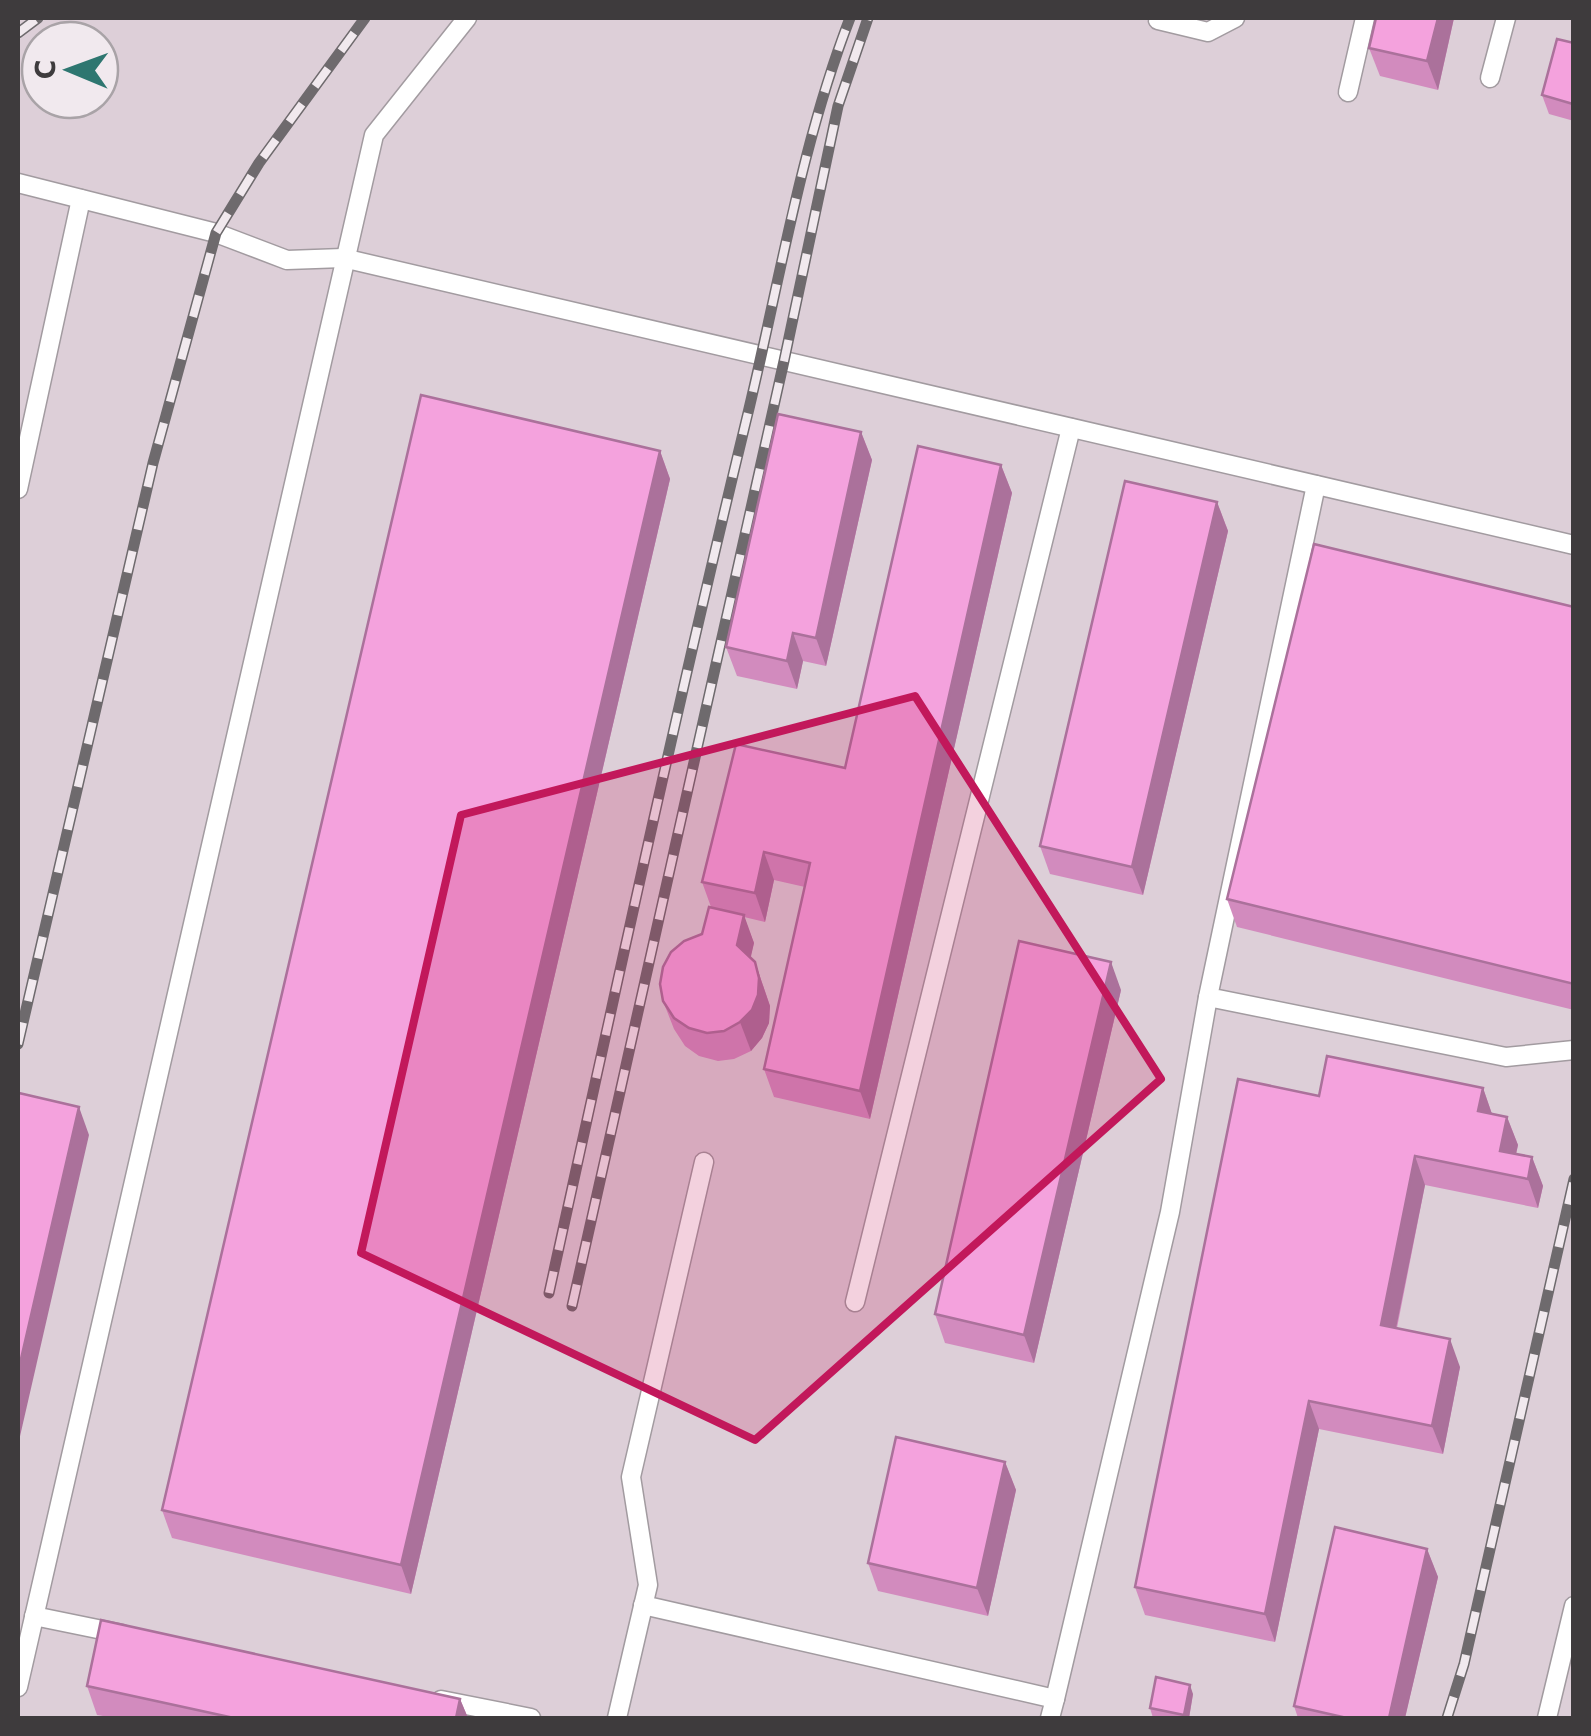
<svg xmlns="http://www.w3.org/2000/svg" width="1591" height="1736" font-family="Commissioner,sans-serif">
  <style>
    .built { fill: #ddcfd8; fill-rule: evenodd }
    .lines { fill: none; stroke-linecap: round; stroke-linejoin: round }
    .service-casing { stroke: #a29ba0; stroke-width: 21 }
    .service { stroke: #fff; stroke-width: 18 }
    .rail-casing { stroke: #6e6a6d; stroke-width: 11 }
    .rail { stroke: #f1e9ee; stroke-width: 8; stroke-dasharray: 22; stroke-linecap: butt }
    .wall { fill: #d28bbe }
    .shaded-wall { fill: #ab719b }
    .building { fill: #f4a2dd; stroke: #ab719b; stroke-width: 2.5 }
    .marked { fill: #c2185b; fill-opacity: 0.2; stroke: #c2185b; stroke-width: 8; stroke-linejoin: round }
  </style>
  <rect width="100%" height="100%" fill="#e3dce1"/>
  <path class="built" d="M18,18h1555v1700h-1555zM40,40h60v60h-60z"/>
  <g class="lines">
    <defs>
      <g id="service">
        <path d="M1158,20l50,12 27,-14"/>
        <path d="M1490,78l16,-60"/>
        <path d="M1348,92l17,-74"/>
        <path d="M18,183l198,50 71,27 56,-2 1231,287"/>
        <path d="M1316,485l-108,512 298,60 68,-7"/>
        <path d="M18,489l63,-290"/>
        <path d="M855,1302l216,-874"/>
        <path d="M643,1605l412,94 -5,19"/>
        <path d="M34,1616l88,18"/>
        <path d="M18,1687l356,-1552 93,-117"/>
        <path d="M1055,1699l115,-487 38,-215"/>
        <path d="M441,1700l90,18"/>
        <path d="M617,1718l31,-133 -17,-108 73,-315"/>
        <path d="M1547,1718l27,-112"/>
      </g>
    </defs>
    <use href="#service" class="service-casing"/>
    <use href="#service" class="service"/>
    <defs>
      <g id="rail">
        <path d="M18,33l20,-15"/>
        <path d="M18,1044l135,-581 63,-230 43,-70 106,-145"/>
        <path d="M549,1293c64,-291 127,-582 197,-872 33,-135 54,-274 104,-403"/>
        <path d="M572,1306l212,-945 54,-255 30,-88"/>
        <path d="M1447,1718l17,-54 110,-485"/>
      </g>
    </defs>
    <use href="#rail" class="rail-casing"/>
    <use href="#rail" class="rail"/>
  </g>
  <g class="wall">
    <path d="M1376,18h78l-16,72 -58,-14 -11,-28z"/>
    <path d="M1574,43v78l-25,-7 -7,-19z"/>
    <path d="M861,432l11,28 -46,206 -23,-5 -6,28 -60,-13 -11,-29z"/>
    <path d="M660,451l10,28 -259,1115 -239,-56 -10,-28z"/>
    <path d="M1001,465l11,28 -142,626 -96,-22 -10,-28 41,-182 -31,-7 -9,42 -21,-5 10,26 -4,15 5,4 15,44 -1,17 -7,15 -11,13 -17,8 -16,2 -19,-5 -14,-10 -11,-17 -11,-28 39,-67 9,-27 -9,-25 143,-114z"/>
    <path d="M1217,502l11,29 -85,364 -93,-21 -10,-28z"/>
    <path d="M1574,607v403l-337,-83 -10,-28z"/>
    <path d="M1121,990l-87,373 -89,-20 -10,-29z"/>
    <path d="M1483,1088l9,26 15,3 11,28 -2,9 16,3 11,29 -5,22 -113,-23 -28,143 63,39 -17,87 -124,-25 -44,213 -130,-27 -10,-28 184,-491z"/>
    <path d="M1005,1462l11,28 -28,126 -110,-25 -10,-28z"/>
    <path d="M1427,1549l11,28 -33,141h-107l-4,-12z"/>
    <path d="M87,1686l373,13 8,19h-353l-18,-3z"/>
    <path d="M1193,1694l-4,24h-36l-3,-10z"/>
  </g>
  <g class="shaded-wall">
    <path d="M1438,18h16l-16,72 -11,-29z"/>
    <path d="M861,432l11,28 -46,206 -10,-28z"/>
    <path d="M660,451l10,28 -259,1115 -10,-29z"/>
    <path d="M1001,465l11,28 -142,626 -10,-28z"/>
    <path d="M1217,502l11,29 -85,364 -11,-28z"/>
    <path d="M793,633l10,28 -6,28 -10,-28z"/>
    <path d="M764,852l10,28 -9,42 -10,-29z"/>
    <path d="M744,915l10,28 -7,31 -10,-29z"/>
    <path d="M755,962l15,44 -1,17 -7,15 -11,13 -11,-29z"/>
    <path d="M1111,962l10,28 -87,373 -10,-28z"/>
    <path d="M1483,1088l10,29 -15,-6z"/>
    <path d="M79,1107l10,28 -71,310v-73z"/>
    <path d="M1507,1117l11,28 -7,31 -11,-25z"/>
    <path d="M1415,1156l10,29 -34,168 -10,-28z"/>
    <path d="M1532,1157l11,29 -5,22 -10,-29z"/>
    <path d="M1450,1339l10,28 -17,87 -11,-28z"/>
    <path d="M1309,1401l10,28 -44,213 -10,-28z"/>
    <path d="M1005,1462l11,28 -28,126 -11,-28z"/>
    <path d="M1427,1549l11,28 -33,141h-16z"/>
    <path d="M1190,1685l3,9 -4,24h-4l-1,-3z"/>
    <path d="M460,1699l8,19h-12z"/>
  </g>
  <g class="building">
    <path d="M1376,18h62l-11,43 -58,-13z"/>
    <path d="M1557,39l17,4 -1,61 -31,-9z"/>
    <path d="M421,395l239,56 -259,1114 -239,-55z"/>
    <path d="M778,414l83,18 -45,206 -23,-5 -6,28 -61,-14z"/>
    <path d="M918,446l83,19 -141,626 -96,-22 46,-206 -46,-11 -9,41 -53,-11 34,-138 109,24z"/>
    <path d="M1125,481l92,21 -85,365 -92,-21z"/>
    <path d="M1314,544l260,63v377l-347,-85z"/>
    <path d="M709,907l35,8 -7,30 18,17 4,16 -1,17 -6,15 -12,12 -16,9 -17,2 -18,-5 -15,-10 -11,-17 -3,-17 3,-17 8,-15 13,-11 18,-7z"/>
    <path d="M1019,941l92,21 -87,373 -89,-21z"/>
    <path d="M1327,1056l156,32 -5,23 29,6 -7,34 32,6 -4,22 -113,-23 -34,169 69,14 -18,87 -123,-25 -44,213 -130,-27 103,-508 81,17z"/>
    <path d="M19,1093l60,14 -61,265v-275z"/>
    <path d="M896,1437l109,25 -28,126 -109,-25z"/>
    <path d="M1335,1527l92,22 -38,169h-42l-53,-12z"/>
    <path d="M101,1620l359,79 -4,19h-222l-147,-32z"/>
    <path d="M1156,1677l34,8 -6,30 -34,-7z"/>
  </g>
  <path class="marked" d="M915,696l246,383 -406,361 -394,-187 100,-438z"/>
  <rect width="1591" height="1736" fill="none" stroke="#3e3b3d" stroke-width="40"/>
  <g transform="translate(70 70) rotate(271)"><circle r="48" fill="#f1e9ee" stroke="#a9a3a7" stroke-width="2.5"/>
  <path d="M0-8L18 38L0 25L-18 38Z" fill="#2e7670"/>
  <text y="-15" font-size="28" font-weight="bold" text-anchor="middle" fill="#3e3b3d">С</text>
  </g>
</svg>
